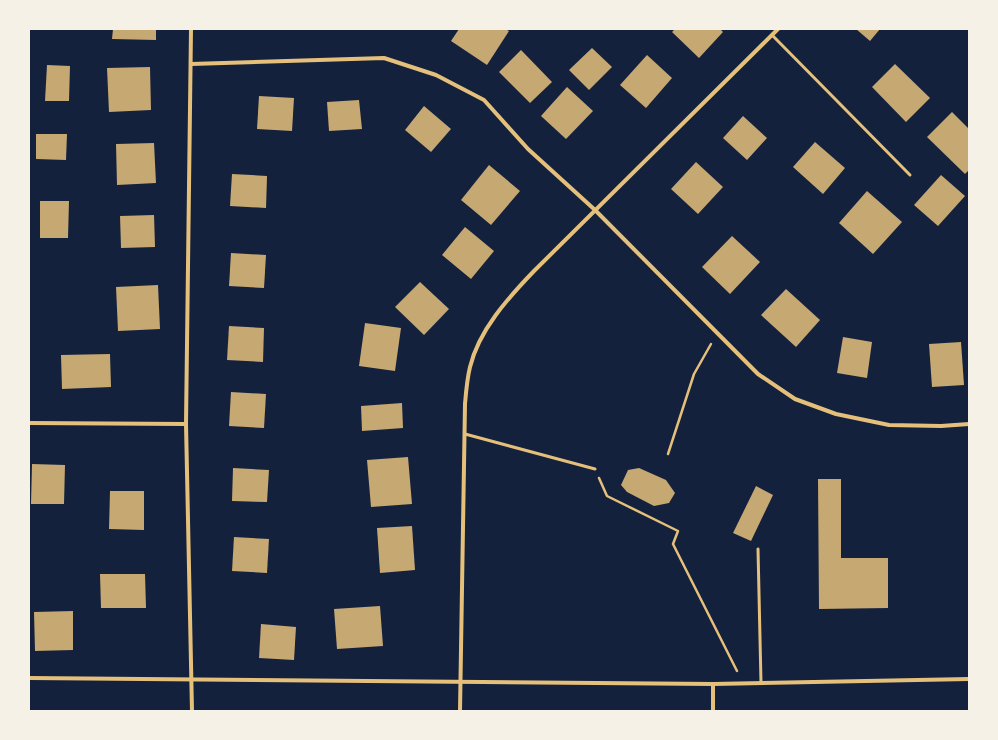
<svg xmlns="http://www.w3.org/2000/svg" width="998" height="740" font-family="'IBM Plex Sans',sans-serif">
  <style>
    .building { fill: #c6a872 }
    .lines { fill: none; stroke-linecap: round; stroke-linejoin: round }
    .path { stroke: #e5c07b; stroke-width: 2.5 }
    .service { stroke: #e5c07b; stroke-width: 3 }
    .minor { stroke: #e5c07b; stroke-width: 4 }
  </style>
  <rect width="100%" height="100%" fill="#14213d"/>
  <g class="building">
    <path d="M113,29h43v11l-44,-1z"/>
    <path d="M459,29h46l4,2 -22,34 -36,-24z"/>
    <path d="M675,29h45l3,3 -24,26 -27,-26z"/>
    <path d="M856,29h24l-10,12z"/>
    <path d="M592,48l20,19 -23,23 -20,-20z"/>
    <path d="M521,50l31,32 -22,21 -31,-31z"/>
    <path d="M647,55l25,23 -26,30 -26,-23z"/>
    <path d="M895,64l35,34 -24,24 -34,-35z"/>
    <path d="M47,65l23,1 -1,35h-24z"/>
    <path d="M150,67l1,43 -42,2 -2,-44z"/>
    <path d="M567,87l26,24 -27,28 -25,-23z"/>
    <path d="M259,96l35,2 -2,33 -35,-2z"/>
    <path d="M359,100l3,29 -33,2 -2,-29z"/>
    <path d="M424,106l27,23 -20,23 -26,-22z"/>
    <path d="M952,112l17,17v41l-4,4 -38,-37z"/>
    <path d="M743,116l24,22 -20,22 -24,-22z"/>
    <path d="M36,134h31l-1,26 -30,-1z"/>
    <path d="M815,142l30,26 -22,26 -30,-27z"/>
    <path d="M154,143l2,40 -39,2 -1,-41z"/>
    <path d="M696,162l27,25 -25,27 -27,-25z"/>
    <path d="M489,165l31,26 -29,34 -30,-25z"/>
    <path d="M232,174l35,2 -1,32 -36,-2z"/>
    <path d="M941,175l24,21 -27,30 -24,-21z"/>
    <path d="M867,191l35,31 -29,32 -34,-31z"/>
    <path d="M40,201h29l-1,37h-28z"/>
    <path d="M154,215l1,32 -34,1 -1,-32z"/>
    <path d="M465,227l29,24 -23,28 -29,-24z"/>
    <path d="M732,236l28,26 -30,32 -28,-27z"/>
    <path d="M231,253l35,2 -2,33 -35,-2z"/>
    <path d="M420,282l29,27 -25,26 -29,-28z"/>
    <path d="M158,285l2,44 -42,2 -2,-44z"/>
    <path d="M786,289l34,31 -24,27 -35,-32z"/>
    <path d="M365,323l36,5 -6,43 -36,-5z"/>
    <path d="M229,326l35,2 -1,34 -36,-2z"/>
    <path d="M843,337l29,5 -5,36 -30,-5z"/>
    <path d="M961,342l3,43 -32,2 -3,-43z"/>
    <path d="M110,354l1,33 -49,2 -1,-34z"/>
    <path d="M231,392l35,2 -2,34 -35,-2z"/>
    <path d="M402,403l1,25 -41,3 -1,-25z"/>
    <path d="M408,457l4,47 -41,3 -4,-47z"/>
    <path d="M32,464l33,1 -1,39h-33z"/>
    <path d="M233,468l36,2 -2,32 -35,-1z"/>
    <path d="M639,468l27,12 9,13 -6,10 -15,3 -27,-14 -6,-7 7,-15z"/>
    <path d="M818,479h23v79h47v50l-69,1z"/>
    <path d="M756,486l17,9 -22,46 -18,-8z"/>
    <path d="M110,491h34v39l-35,-1z"/>
    <path d="M412,526l3,44 -35,3 -3,-45z"/>
    <path d="M234,537l35,2 -2,34 -35,-2z"/>
    <path d="M100,574h45l1,34h-45z"/>
    <path d="M380,606l3,40 -46,3 -3,-40z"/>
    <path d="M73,611v39l-38,1 -1,-39z"/>
    <path d="M261,624l35,3 -2,33 -35,-2z"/>
  </g>
  <g class="lines">
    <g class="path">
      <path d="M668,454l26,-80 17,-30"/>
      <path d="M599,478l8,18 71,35 -5,13 64,127"/>
    </g>
    <g class="service">
      <path d="M772,35l138,140"/>
      <path d="M465,434l130,35"/>
      <path d="M758,549l3,134"/>
    </g>
    <g class="minor">
      <path d="M191,29l-5,395 6,287"/>
      <path d="M191,64l193,-6 52,17 48,25 44,49 67,61 163,164 37,25 41,15 53,11 52,1 28,-2"/>
      <path d="M29,423l157,1"/>
      <path d="M29,678l684,6 256,-5"/>
      <path d="M460,711l5,-307c1,-12 2,-25 5,-37 9,-37 38,-69 64,-96l244,-242"/>
      <path d="M713,711v-27"/>
    </g>
  </g>
  <rect width="998" height="740" fill="none" stroke="#f6f1e7" stroke-width="60"/>
</svg>
